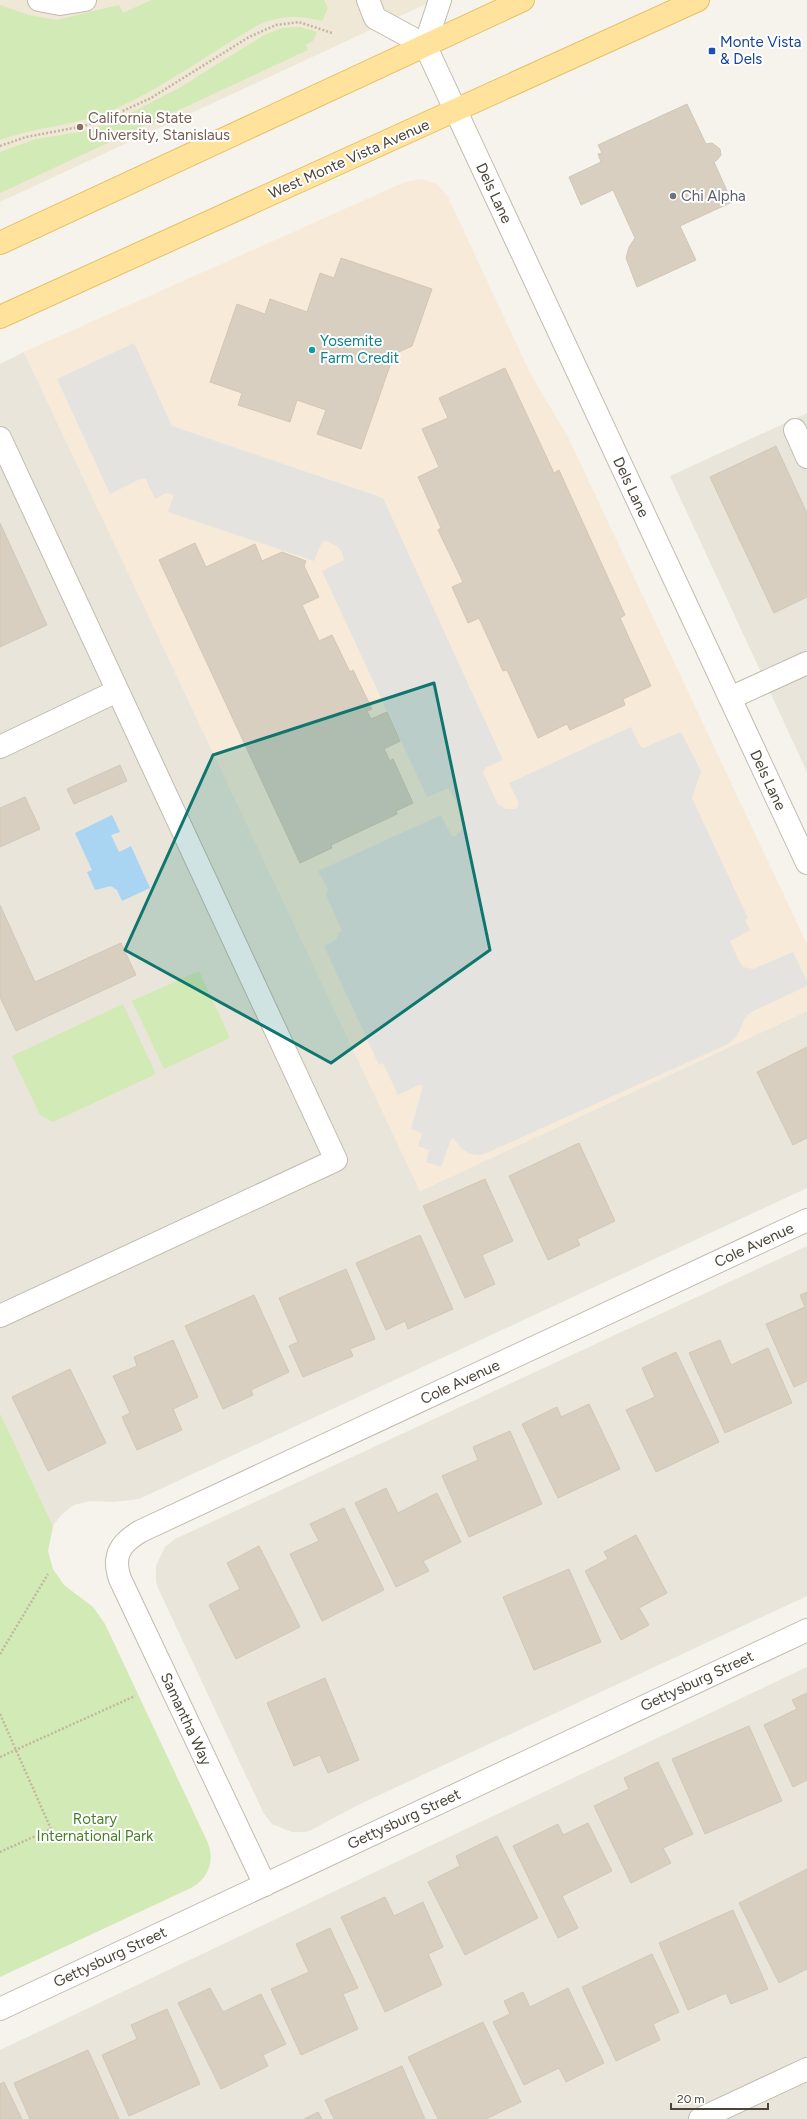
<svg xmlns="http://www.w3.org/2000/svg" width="807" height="2119" font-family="Figtree,sans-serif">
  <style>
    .residential { fill: #eae5da }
    .commercial { fill: #f7ead8 }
    .education { fill: #efe8d6 }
    .green { fill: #d2eab5 }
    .parking { fill: #e5e3e0 }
    .water { fill: #a9d4f2 }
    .building { fill: #d8cfc1; stroke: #d3c7b4 }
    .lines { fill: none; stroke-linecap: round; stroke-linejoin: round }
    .minor-casing { stroke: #c2bbae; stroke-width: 24 }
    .major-casing { stroke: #e6c16a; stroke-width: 24 }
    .path { stroke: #c4b79f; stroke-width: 2.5; stroke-dasharray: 2 2; stroke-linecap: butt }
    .minor { stroke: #fff; stroke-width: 22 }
    .major { stroke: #ffe39c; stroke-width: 22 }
    .marked { fill: #0f766e; fill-opacity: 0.2; stroke: #0f766e; stroke-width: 3; stroke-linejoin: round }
    .transit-dot { fill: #1a4fb4; stroke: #fff; stroke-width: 1.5 }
    .education-dot { fill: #8d6e63; stroke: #fff; stroke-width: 1.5 }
    .worship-dot { fill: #6b7280; stroke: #fff; stroke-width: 1.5 }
    .culture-dot { fill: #0f9aa8; stroke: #fff; stroke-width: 1.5 }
    .labels { text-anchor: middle; stroke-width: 4; stroke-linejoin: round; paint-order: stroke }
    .transit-label { font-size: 15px; fill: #164399; stroke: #fff; text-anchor: start }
    .education-label { font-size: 15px; fill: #785e54; stroke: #fff; text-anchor: start }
    .street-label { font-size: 15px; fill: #4b4439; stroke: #fff }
    .worship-label { font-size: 15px; fill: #5b616d; stroke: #fff; text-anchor: start }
    .culture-label { font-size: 15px; fill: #0d838f; stroke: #fff; text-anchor: start }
    .park-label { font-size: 15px; fill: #4a7f2a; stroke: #fff }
  </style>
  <rect width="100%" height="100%" fill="#f6f3ec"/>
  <g class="residential">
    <path d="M24,352l396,839 387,-180v177l-668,311 -25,3 -24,-1 -16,4 -12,9 -9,12 -53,-113v-1049z"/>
    <path d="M807,413v359l-137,-296z"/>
    <path d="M807,1246v350l-449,209 -45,24 -7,3h-14l-20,-8 -9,-12 -106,-226 -1,-6v-14l9,-19 10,-8z"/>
    <path d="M807,1667v452h-807v-69z"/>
  </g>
  <path class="commercial" d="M422,179l15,5 11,13 82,176 38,64 239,507v67l-387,180 -396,-839 381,-170z"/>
  <path class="education" d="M0,0h435l-435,202z"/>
  <g class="green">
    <path d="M151,0h173l4,8 -6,13c-23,-6 -42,-6 -64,4 -50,29 -96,64 -150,87 -34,14 -73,15 -108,28v-135l29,10 27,5 63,-15 4,8z"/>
    <path d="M300,27l17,5 -4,9 -7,4 2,5 -308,143v-41l35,-13 51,-8 31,-11 62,-32 85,-53 18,-7z"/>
    <path d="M199,971l31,67 -66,31 -32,-68z"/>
    <path d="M123,1004l33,70 -103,48 -13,-7 -28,-59z"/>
    <path d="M0,1413l53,113 -5,25 5,18 11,16 29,22 12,17 103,219c7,19 0,35 -17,45l-191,89z"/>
  </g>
  <path class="parking" d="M134,343l38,83 211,72 120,262 -18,8 -2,5 15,31 8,5h9l3,-3v-5l-9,-18 122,-56 9,19 3,2 38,-16 20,39 -9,27 56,120 -3,2 5,10 -20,11 9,20 4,6 10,2 40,-17 14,29v5l-56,26 -6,6 -8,18 -9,8 -239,108 -9,3 -10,-1 -8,-5 -9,-11 -3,4 -9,25 -15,-5 3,-12 -11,-4 4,-13 -11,-4 12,-43 -4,-1 -21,10 -15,-32 -4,2 -55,-119 13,-7 1,-6 4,-2 -16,-36 2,-5 -10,-19 123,-56 10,20 4,2 8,-10v-11l-14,-28 -22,9 -105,-226 22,-11 -2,-8 -5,-6 -11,-5 -4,1 -8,19 -146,-49 6,-17 -8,-2 -11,6 -9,-20h-6l-30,15 -53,-115z"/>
  <path class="water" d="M112,815l8,17 -9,3 8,17 12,-6 19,42 -28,13 -5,-11 -6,-4 -16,4 -8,-18 5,-2 -17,-37z"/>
  <g class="building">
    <path d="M687,104l19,40 6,-1 8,6 1,6 -4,5 -3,2 18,40 -52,24 16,34 -59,27 -11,-29 3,-11 6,-9 -22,-48 -32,15 -12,-28 32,-15 -3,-8 4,-1 -4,-8z"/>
    <path d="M341,258l91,31 -20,57 -18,8 -33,95 -44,-15 9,-24 -29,-10 -7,22 -52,-17 4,-12 -32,-11 27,-78 28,10 5,-15 37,13 13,-39 14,5z"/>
    <path d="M505,368l49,105 5,-3 66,145 -5,3 31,68 -28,13 2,6 -55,25 -3,-6 -29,14 -31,-68 -4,1 -24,-53 -11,5 -16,-36 11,-5 -25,-52 3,-2 -23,-51 21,-10 -17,-38 26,-11 -9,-20z"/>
    <path d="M776,446l31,67v84l-33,16 -64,-136z"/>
    <path d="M0,523l47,102 -47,22z"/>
    <path d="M195,543l11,24 49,-23 7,17 20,-9 24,9 -2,5 15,31 -17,8 17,36 13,-6 18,37 3,-2 19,39 -5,2 4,8 16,-7 13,29 -16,8 6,12 3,-2 20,44 -17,8 1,3 -66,31 1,3 -32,15 -141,-303z"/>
    <path d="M120,765l7,16 -53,23 -7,-15z"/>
    <path d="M25,797l15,32 -40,18v-39z"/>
    <path d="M0,905l35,77 86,-39 15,32 -120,56 -16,-34z"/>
    <path d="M807,1047v91l-14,7 -36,-73z"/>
    <path d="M579,1143l36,78 -38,18 3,6 -32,15 -39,-84z"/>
    <path d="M485,1179l28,62 -31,14 13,29 -30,14 -42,-92z"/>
    <path d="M420,1235l33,74 -45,20 -3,-8 -19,9 -30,-67z"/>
    <path d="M346,1269l29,70 -25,10 3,7 -50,21 -14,-31 9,-4 -19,-44z"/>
    <path d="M807,1292v89l-13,6 -28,-63 39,-17 -5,-12z"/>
    <path d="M254,1295l35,77 -38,18 2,5 -30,14 -38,-83z"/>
    <path d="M173,1340l25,57 -25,12 9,21 -45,20 -15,-33 8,-4 -17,-37 24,-10 -3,-9z"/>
    <path d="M720,1340l11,25 37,-17 24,55 -67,30 -36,-80z"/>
    <path d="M676,1352l43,90 -63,30 -30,-62 29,-13 -13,-29z"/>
    <path d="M70,1369l36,74 -58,28 -36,-74z"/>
    <path d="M589,1404l31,65 -62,29 -36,-74 35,-17 4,10z"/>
    <path d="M510,1431l32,73 -73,33 -27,-61 36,-16 -5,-13z"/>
    <path d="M386,1488l12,25 39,-20 24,49 -38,19 6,10 -33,16 -41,-84z"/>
    <path d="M344,1508l40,82 -62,31 -32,-67 29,-13 -9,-17z"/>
    <path d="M636,1535l31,58 -28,15 10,17 -28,15 -36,-69 23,-12 -4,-7z"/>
    <path d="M259,1546l41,81 -64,32 -27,-54 31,-16 -13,-26z"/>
    <path d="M569,1569l32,73 -67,28 -31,-73z"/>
    <path d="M325,1678l34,82 -31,13 -8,-18 -26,11 -27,-63z"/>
    <path d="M807,1693v87l-14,7 -29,-62 33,-16 -5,-9z"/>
    <path d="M749,1726l33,75 -77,33 -33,-75z"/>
    <path d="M658,1762l35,72 -30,14 8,15 -40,20 -37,-77 35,-17 -5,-11z"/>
    <path d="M588,1823l24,48 -50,25 16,32 -20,10 -45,-92 45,-22 5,11z"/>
    <path d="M497,1836l41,82 -73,37 -37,-73 32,-16 -4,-10z"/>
    <path d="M807,1869v100l-28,14 -40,-80z"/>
    <path d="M385,1897l9,19 29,-14 20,45 -15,7 14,31 -57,27 -44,-95z"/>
    <path d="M733,1910l35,79 -37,15 -5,-11 -38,17 -29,-67z"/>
    <path d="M330,1928l28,60 -15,6 15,35 -57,26 -30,-66 38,-17 -13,-28z"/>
    <path d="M652,1954l27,58 -26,12 7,16 -44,21 -34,-74z"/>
    <path d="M210,1988l13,24 38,-18 25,50 -23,11 5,11 -47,23 -43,-86z"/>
    <path d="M568,1988l36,75 -38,19 -7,-14 -35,17 -31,-63 17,-8 -6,-13 19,-9 7,15z"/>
    <path d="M167,2009l33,75 -71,32 -27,-61 35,-16 -6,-14z"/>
    <path d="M483,2022l38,80 -35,17h-48l-30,-62z"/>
    <path d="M88,2050l31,69h-89l-16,-36z"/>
    <path d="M402,2066l23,53h-91l-9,-19z"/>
    <path d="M4,2082l18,37h-22v-35z"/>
    <path d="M318,2112l4,7h-18z"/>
  </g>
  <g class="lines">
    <defs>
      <g id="minor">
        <path d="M39,0l21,4 25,-4"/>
        <path d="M368,0l7,18 50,27"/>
        <path d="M425,45l382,818"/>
        <path d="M425,45l15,-45"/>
        <path d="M795,430l12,27"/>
        <path d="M0,438l336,722 -336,156"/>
        <path d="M730,698l77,-35"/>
        <path d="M0,747l117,-56"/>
        <path d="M265,1885l-145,-306c-8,-23 0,-36 21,-48l666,-311"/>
        <path d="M0,2009l807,-379"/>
        <path d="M700,2119l107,-50"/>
      </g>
      <g id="major">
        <path d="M0,243l523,-243"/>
        <path d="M0,317l698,-317"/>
      </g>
    </defs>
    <use href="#minor" class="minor-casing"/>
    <use href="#major" class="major-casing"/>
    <g class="path">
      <path d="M0,146l26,-9 58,-11 30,-11 37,-17 98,-61 27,-12 23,-3 33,11"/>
      <path d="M0,1654l48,-80"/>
      <path d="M0,1714l51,115 -51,23"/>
      <path d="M0,1757l135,-61"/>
    </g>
    <use href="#minor" class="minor"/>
    <use href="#major" class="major"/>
  </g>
  <path class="marked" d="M434,683l56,267 -159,113 -206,-113 88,-195z"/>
  <rect class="transit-dot" x="708" y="47" width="8" height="8" rx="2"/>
  <circle class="education-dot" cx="80" cy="127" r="4"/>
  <circle class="worship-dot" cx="673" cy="196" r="4"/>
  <circle class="culture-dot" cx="312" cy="350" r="4"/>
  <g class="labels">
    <g class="transit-label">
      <text x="720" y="47">Monte Vista<tspan x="720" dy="17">&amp; Dels</tspan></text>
    </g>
    <g class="education-label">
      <text x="88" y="123">California State<tspan x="88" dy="17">University, Stanislaus</tspan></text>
    </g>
    <g class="street-label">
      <text transform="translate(349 159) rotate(-24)" y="5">West Monte Vista Avenue</text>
      <text transform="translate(494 193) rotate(65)" y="5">Dels Lane</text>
      <text transform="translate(631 487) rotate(65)" y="5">Dels Lane</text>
      <text transform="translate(768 780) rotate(65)" y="5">Dels Lane</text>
      <text transform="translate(754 1245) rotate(-25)" y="5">Cole Avenue</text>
      <text transform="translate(460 1382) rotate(-25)" y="5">Cole Avenue</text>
      <text transform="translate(697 1681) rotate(-25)" y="5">Gettysburg Street</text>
      <text transform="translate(186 1719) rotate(65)" y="5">Samantha Way</text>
      <text transform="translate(404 1819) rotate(-25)" y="5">Gettysburg Street</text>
      <text transform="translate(110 1957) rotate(-25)" y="5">Gettysburg Street</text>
    </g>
    <g class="worship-label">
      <text x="681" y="201">Chi Alpha</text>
    </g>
    <g class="culture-label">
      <text x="320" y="346">Yosemite<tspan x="320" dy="17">Farm Credit</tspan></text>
    </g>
    <g class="park-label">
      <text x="95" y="1824">Rotary<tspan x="95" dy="17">International Park</tspan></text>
    </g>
  </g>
  <path d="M671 2103v6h97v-6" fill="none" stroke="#4b4439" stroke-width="2"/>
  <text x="677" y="2103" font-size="12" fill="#4b4439" stroke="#ffffff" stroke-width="3" paint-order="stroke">20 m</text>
</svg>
